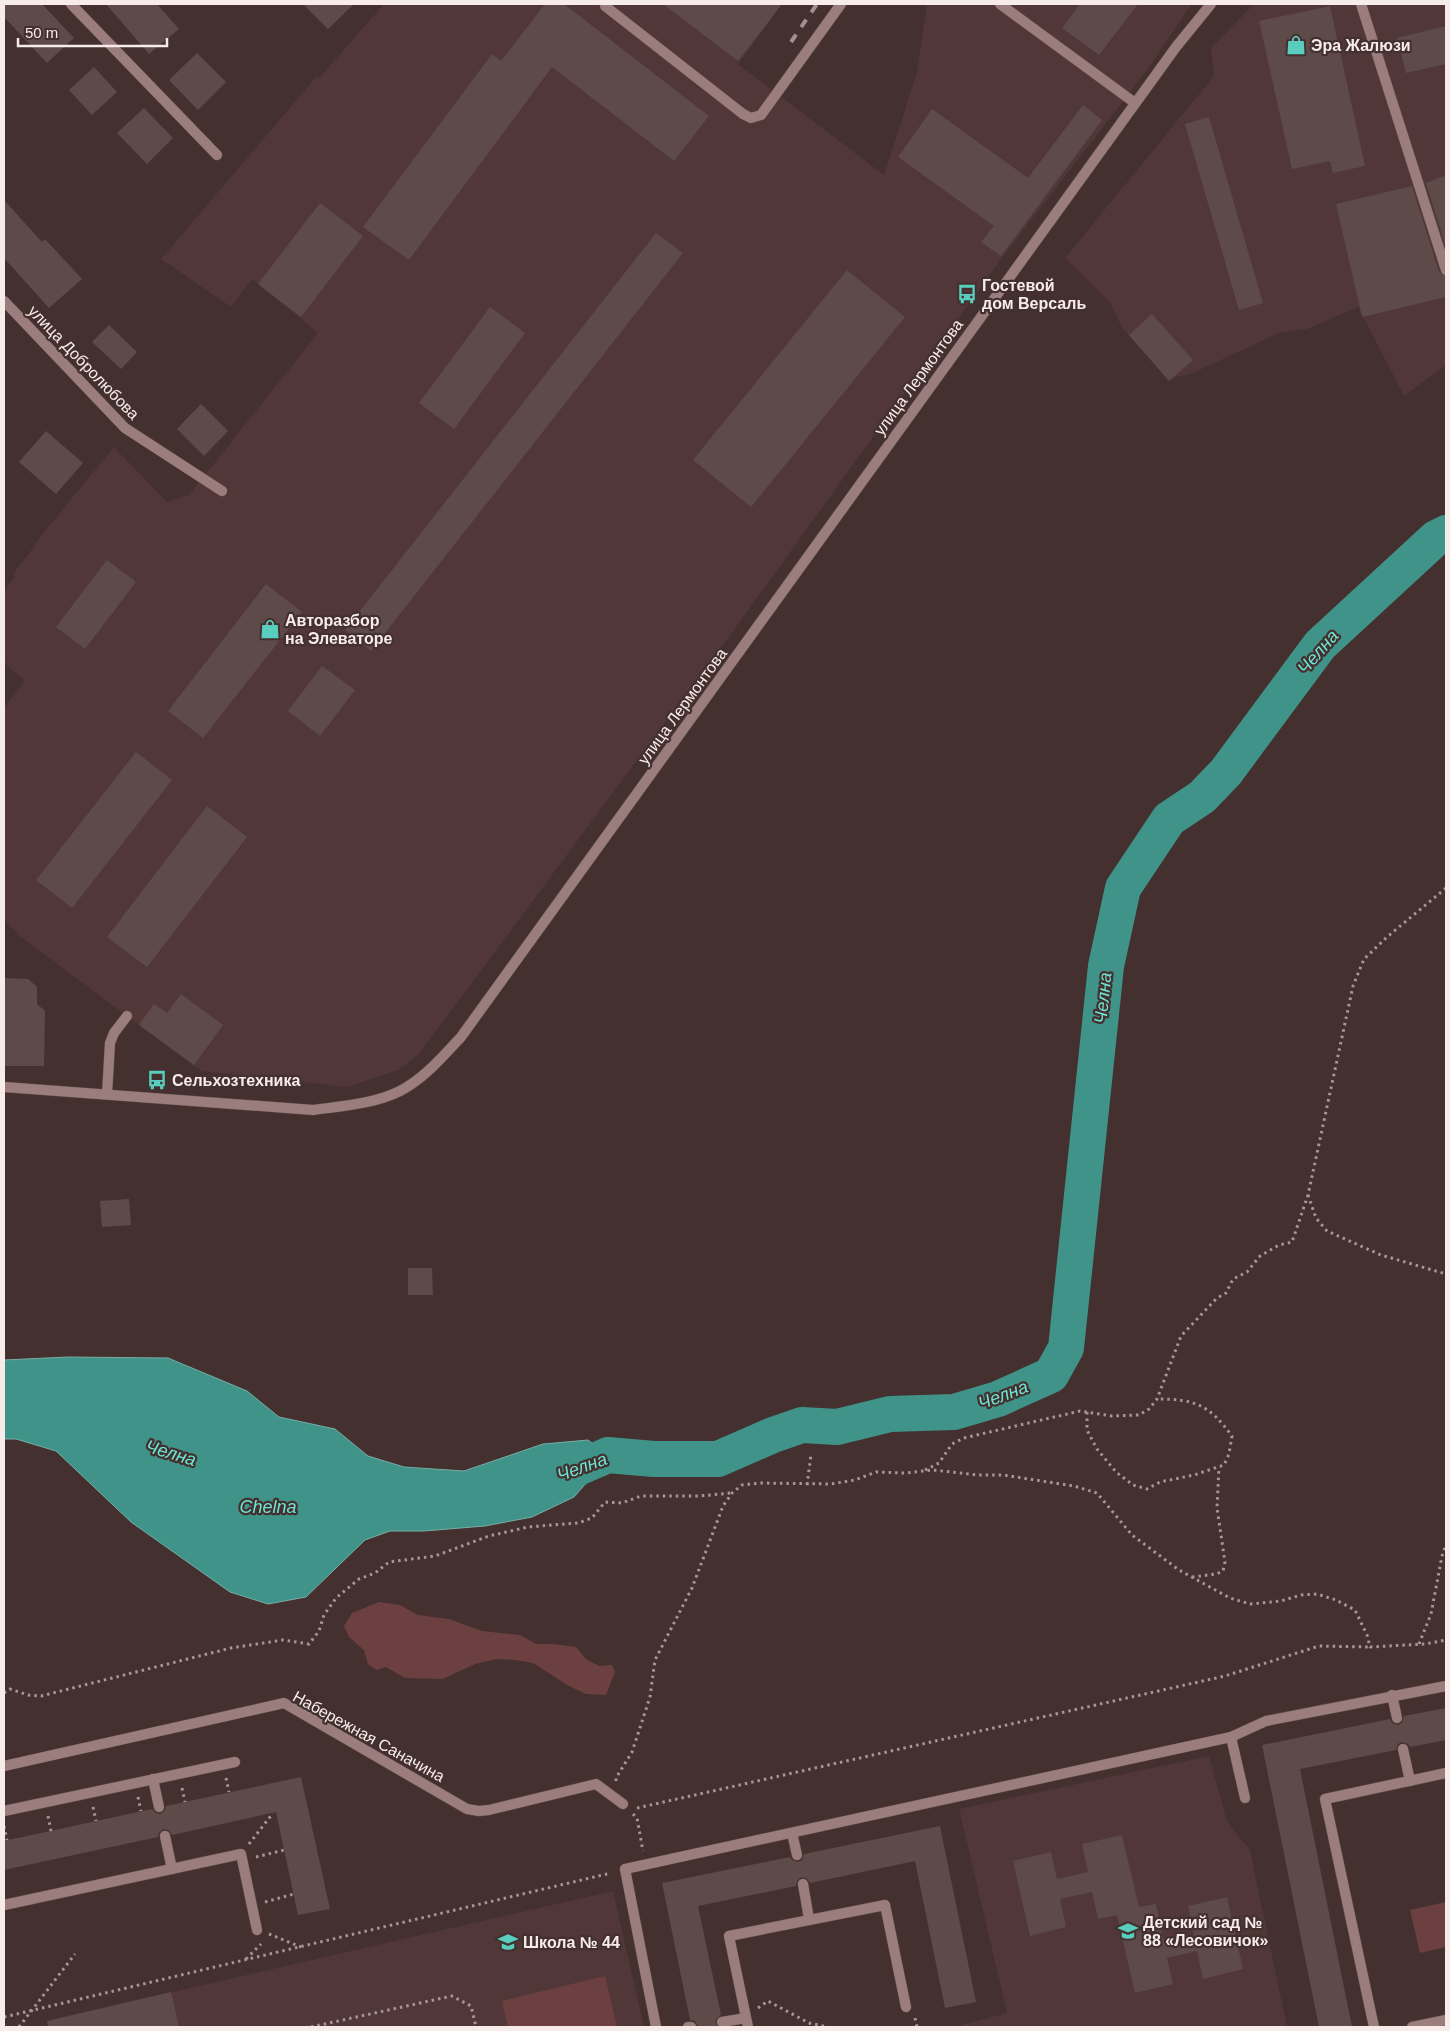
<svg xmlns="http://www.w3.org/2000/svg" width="1450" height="2031" font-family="Helvetica,sans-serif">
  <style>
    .built { fill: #513737 }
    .green { fill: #6c4041 }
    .water { fill: #409388; stroke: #77aea6 }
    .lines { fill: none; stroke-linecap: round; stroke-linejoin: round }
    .river { stroke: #409388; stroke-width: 36 }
    .building { fill: #5f4a4a }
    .service-casing { stroke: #604e4d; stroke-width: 11 }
    .pedestrian-casing { stroke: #604e4d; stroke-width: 11 }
    .minor-casing { stroke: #604e4d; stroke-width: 11 }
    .tertiary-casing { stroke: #604e4d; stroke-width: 11 }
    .path { stroke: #a69796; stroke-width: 3; stroke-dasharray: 2.5 4; stroke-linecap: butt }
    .service { stroke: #9b7d7d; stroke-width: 10 }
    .pedestrian { stroke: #9b7d7d; stroke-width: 10 }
    .minor { stroke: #9b7d7d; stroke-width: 10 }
    .tertiary { stroke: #9b7d7d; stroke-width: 10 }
    .rail { stroke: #a09190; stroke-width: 4; stroke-dasharray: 9 9; stroke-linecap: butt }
    .labels { text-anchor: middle; stroke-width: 4.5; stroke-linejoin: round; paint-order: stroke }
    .poi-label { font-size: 16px; font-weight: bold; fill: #f8eceb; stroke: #43302f; text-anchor: start }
    .street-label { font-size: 16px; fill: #f8eceb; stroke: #43302f }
    .water-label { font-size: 18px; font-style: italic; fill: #6ce6d5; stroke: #43302f }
  </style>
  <rect width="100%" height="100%" fill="#43302f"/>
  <g class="built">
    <path d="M384,4h372l17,13 -35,47 146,111 33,-103 10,-68h265l-45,66 -145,188 -268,372 -315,424 -21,16 -51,17 -146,-16 -180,-134 -17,-17v-212l21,-27 -21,-18v-73l11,-13 -2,-3 23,-30 -1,-1 79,-96 53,55 22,-7 129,-162 -66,-54 -21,28 -70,-48 156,-183 3,1z"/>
    <path d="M1254,4h192v361l-42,31 -46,-89 -51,22 -28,4 -86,40 -25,6 -46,-51 -12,-26 -45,-44 149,-182 -3,-28z"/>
    <path d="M1209,1756l18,65 23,29 37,177h-333l53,-14 -48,-204z"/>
    <path d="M613,1891l31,136h-532l-5,-20z"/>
  </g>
  <g class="green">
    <path d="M379,1602l21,3 18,10 31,4 33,12 38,4 16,9h16l24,3 10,12 13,7 13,-1 3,7 -9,23 -20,-1 -17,-8 -36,-23 -18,-3 -18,-1 -22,5 -32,15 -38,-1 -19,-11 -10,3 -8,-6 -4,-14 -15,-13 -5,-11 8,-13z"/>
    <path d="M1446,1902v45l-26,6 -10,-43z"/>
    <path d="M605,1976l12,51h-109l-6,-26z"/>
  </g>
  <path class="water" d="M68,1357l100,1 79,33 32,26 56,12 33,27 36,11 60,4 79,-27 45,-4 20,15 -12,17 -22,25 -42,20 -47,9 -61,5h-34l-25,9 -59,57 -38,7 -38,-12 -99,-70 -75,-71 -40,-12h-12v-79z"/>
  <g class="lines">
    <path class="river" d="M564,1474l44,-19 46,4h64l55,-24 29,-10 35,2 53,-13 64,-2 44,-13 53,-24 15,-27 40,-382 17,-78 46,-69 33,-22 24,-25 94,-127 116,-107 10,-5"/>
  </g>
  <g class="building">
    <path d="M4,4h38l32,34 -27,25 -43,-46z"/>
    <path d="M106,4h51l22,25 -30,25z"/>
    <path d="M303,4h51l-26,25z"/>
    <path d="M545,4h19l145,112 -35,45 -122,-94 -143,193 -46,-33 129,-173 9,7z"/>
    <path d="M663,4h119l-44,57z"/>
    <path d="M1080,4h58l-39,51 -37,-27z"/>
    <path d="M1330,6l35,160 -32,7 -3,-12 -38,8 -33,-148z"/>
    <path d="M1446,26v38l-40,9 -9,-35z"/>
    <path d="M197,53l29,29 -28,28 -29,-30z"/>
    <path d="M94,67l23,25 -25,23 -23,-25z"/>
    <path d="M1083,105l19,15 -101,136 -20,-14 13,-16 -96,-69 34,-48 96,69z"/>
    <path d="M144,108l29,30 -26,26 -30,-31z"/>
    <path d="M1209,117l54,186 -24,7 -54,-186z"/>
    <path d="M1446,175v73l-20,-65z"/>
    <path d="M1412,186l27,86 7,5v20l-84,20 -26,-113z"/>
    <path d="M4,200l38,42 3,-3 37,40 -33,29 -45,-50z"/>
    <path d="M320,203l43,33 -62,81 -43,-33z"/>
    <path d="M656,233l27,20 -312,398 -26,-21z"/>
    <path d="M847,270l58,47 -154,190 -58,-47z"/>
    <path d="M490,307l35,26 -71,96 -35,-26z"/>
    <path d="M1152,314l41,46 -24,21 -40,-46z"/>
    <path d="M109,325l28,27 -16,17 -29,-27z"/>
    <path d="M201,404l27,27 -24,25 -27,-27z"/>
    <path d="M46,431l37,32 -27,31 -37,-32z"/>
    <path d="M107,560l29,22 -51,67 -29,-22z"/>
    <path d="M266,584l36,28 -99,126 -35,-27z"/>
    <path d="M322,666l33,24 -35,46 -32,-25z"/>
    <path d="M136,752l36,28 -100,128 -36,-28z"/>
    <path d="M207,806l40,31 -100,130 -40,-30z"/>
    <path d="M4,978l24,1 9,8v17l8,7 -1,55h-40z"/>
    <path d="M181,994l42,31 -29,40 -55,-40 15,-21 13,9z"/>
    <path d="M129,1199l2,26 -29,2 -2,-26z"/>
    <path d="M408,1268h24l1,27h-25z"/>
    <path d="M1446,1708v32l-36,7 -2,-3 -6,-2 -4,2 -2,6 -96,19 52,258h-33l-57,-282 128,-26 2,4 6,2 4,-2 2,-7z"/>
    <path d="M301,1777l29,132 -32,6 -22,-103 -104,23 -4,-5 -5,-1 -4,4 -1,4 -154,33v-29l148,-32 4,4 5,1 4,-4 1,-4z"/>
    <path d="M940,1826l36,176 -31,6 -30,-147 -105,22 -4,-5 -5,-1 -4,4 -1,5 -98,20 23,109 -6,5 3,7h-20l-3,-6 -5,-1 -28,-137 128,-26 2,3 6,2 4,-2 2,-6z"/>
    <path d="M1122,1835l17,72 17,-3 8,38 30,-7 -6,-29 39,-9 16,72 -40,10 -6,-28 -30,7 6,26 -38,9 -18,-78 -19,4 -6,-27 -32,7 6,28 -36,9 -17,-75 38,-9 6,27 31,-7 -6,-28z"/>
    <path d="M171,1992l8,35h-131l-1,-6z"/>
  </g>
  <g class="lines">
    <defs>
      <g id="service">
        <path d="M1000,4l135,99"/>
        <path d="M1361,4l85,266"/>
        <path d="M605,6l138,108 8,4 10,-3 80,-111"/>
        <path d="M107,1094l3,-51 4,-10 13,-17"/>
        <path d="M1392,1695l5,23"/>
        <path d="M1231,1737l14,61"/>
        <path d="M1403,1749l7,32"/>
        <path d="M153,1779l6,28"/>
        <path d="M4,1811l231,-49"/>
        <path d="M792,1833l5,22"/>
        <path d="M165,1836l7,33"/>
        <path d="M803,1884l6,35"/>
        <path d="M4,1905l237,-51 16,76"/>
        <path d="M722,2022l24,-4"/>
        <path d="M656,2027l-31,-158 606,-132 35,-16 180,-35"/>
        <path d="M688,2027h3"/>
        <path d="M748,2027l-19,-91 156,-31 21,102"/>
        <path d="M1374,2027l-49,-228 121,-26"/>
        <path d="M1412,2027l34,-7"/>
      </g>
      <path id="pedestrian" d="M4,1766l280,-63 183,106 12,2 10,-1 107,-26 27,20"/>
      <g id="minor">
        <path d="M71,4l146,151"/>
        <path d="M4,301l121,127 97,63"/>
      </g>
      <path id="tertiary" d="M4,1087l309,23c29,-4 61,-6 87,-19 25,-13 43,-35 61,-54l715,-990 35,-43"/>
    </defs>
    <use href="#service" class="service-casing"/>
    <use href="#pedestrian" class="pedestrian-casing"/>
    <use href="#minor" class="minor-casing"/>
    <use href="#tertiary" class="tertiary-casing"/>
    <g class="path">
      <path d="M1308,1195l8,23 11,13 54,24 65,19"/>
      <path d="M1087,1412v18l10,19 19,23 17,13 14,4 13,-7 34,-7 30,-10 5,-11 3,-18c-23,-31 -36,-37 -75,-37"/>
      <path d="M925,1470l14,-7 13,-19 12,-6 116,-27 32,5 27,-1 10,-6 8,-10 24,-63 36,-38 9,-5 7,-14 14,-7 13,-16 19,-11 13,-3 16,-47 45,-209 11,-27 23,-22 59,-49"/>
      <path d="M807,1485l4,-30"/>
      <path d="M1192,1577l24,-3 7,-3 2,-9 -8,-54 2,-41"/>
      <path d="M1419,1644l12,-30 11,-58 4,-11"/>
      <path d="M4,1693l6,-4 18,6 13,1 190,-48 52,-8 26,4 10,-13 5,-16 12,-17 23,-19 16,-6 14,-11 46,-6 54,-20 39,-9 50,-4 14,-5 13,-16 17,1 19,-7h58l32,-3"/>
      <path d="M226,1778l3,14"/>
      <path d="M616,1781v-3l16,-26 18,-55 5,-37 37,-72 31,-82 9,-13 10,-8 18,-2 71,1 24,-4 21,-8 29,1 28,-3 44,5h26l71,11 23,7 35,42 47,35 51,28 20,6 31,-3 20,-6 16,-1 19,6 19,10 12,25 3,12 55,-3 21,-4"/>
      <path d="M182,1788l3,14"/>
      <path d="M138,1797l3,14"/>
      <path d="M93,1807l3,14"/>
      <path d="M637,1808l588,-132 94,-30 51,1"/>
      <path d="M633,1814l4,4 6,33"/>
      <path d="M48,1816l3,15"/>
      <path d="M4,1826l3,14"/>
      <path d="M249,1844l24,-31"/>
      <path d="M256,1857l28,-7"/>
      <path d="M265,1902l29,-8"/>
      <path d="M269,1934l32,13"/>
      <path d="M246,1959l15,-15"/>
      <path d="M758,2008l10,-7 41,22 19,4"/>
      <path d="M4,2017l607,-144"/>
      <path d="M915,2018l2,9"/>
      <path d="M19,2027l56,-73"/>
      <path d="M311,2027l141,-31 19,10 5,21"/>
    </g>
    <use href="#service" class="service"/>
    <use href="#pedestrian" class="pedestrian"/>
    <use href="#minor" class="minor"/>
    <use href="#tertiary" class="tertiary"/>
    <path class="rail" d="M791,42l26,-38"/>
  </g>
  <defs>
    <symbol id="shop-bare" viewBox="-9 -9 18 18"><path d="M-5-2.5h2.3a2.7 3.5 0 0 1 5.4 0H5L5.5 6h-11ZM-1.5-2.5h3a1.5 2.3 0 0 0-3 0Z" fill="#59cebe" stroke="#43302f" stroke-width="2.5" paint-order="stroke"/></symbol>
    <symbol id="bus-bare" viewBox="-9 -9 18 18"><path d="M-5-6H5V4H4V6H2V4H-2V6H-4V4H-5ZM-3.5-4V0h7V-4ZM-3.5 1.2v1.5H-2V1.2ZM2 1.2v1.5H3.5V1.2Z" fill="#59cebe" stroke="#43302f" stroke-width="2.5" paint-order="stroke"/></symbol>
    <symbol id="school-bare" viewBox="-9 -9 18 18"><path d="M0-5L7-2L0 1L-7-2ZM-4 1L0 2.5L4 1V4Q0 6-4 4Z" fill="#59cebe" stroke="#43302f" stroke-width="2.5" paint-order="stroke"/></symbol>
  </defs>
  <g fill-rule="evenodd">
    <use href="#shop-bare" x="1282" y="31" width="28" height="28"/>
    <use href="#bus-bare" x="953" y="280" width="28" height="28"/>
    <use href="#shop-bare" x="256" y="615" width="28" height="28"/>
    <use href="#bus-bare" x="143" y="1066" width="28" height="28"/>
    <use href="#school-bare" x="1114" y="1917" width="28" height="28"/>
    <use href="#school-bare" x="494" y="1928" width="28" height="28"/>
  </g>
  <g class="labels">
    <g class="poi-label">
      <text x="1311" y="51">Эра Жалюзи</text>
      <text x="982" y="291">Гостевой<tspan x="982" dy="18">дом Версаль</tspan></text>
      <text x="285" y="626">Авторазбор<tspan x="285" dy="18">на Элеваторе</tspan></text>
      <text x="172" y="1086">Сельхозтехника</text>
      <text x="1143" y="1928">Детский сад №<tspan x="1143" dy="18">88 «Лесовичок»</tspan></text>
      <text x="523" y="1948">Школа № 44</text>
    </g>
    <g class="street-label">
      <text transform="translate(84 362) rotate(46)" y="6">улица Добролюбова</text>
      <text transform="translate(918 377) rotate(-54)" y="6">улица Лермонтова</text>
      <text transform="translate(682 706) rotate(-54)" y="6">улица Лермонтова</text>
      <text transform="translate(369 1736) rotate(29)" y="6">Набережная Саначина</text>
    </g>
    <g class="water-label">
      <text transform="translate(1318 652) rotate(-49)" y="6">Челна</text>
      <text transform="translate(1103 998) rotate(-84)" y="6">Челна</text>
      <text transform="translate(1003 1395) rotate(-21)" y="6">Челна</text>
      <text transform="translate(171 1453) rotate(17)" y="6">Челна</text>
      <text transform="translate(582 1467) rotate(-20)" y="6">Челна</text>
      <text x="268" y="1513">Chelna</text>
    </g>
  </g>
  <rect width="1450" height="2031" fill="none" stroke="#f8eceb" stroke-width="10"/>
  <path d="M18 38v8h149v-8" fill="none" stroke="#f8eceb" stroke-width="2.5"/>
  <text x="25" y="38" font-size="15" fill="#f8eceb" stroke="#43302f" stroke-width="4" paint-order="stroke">50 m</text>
</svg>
